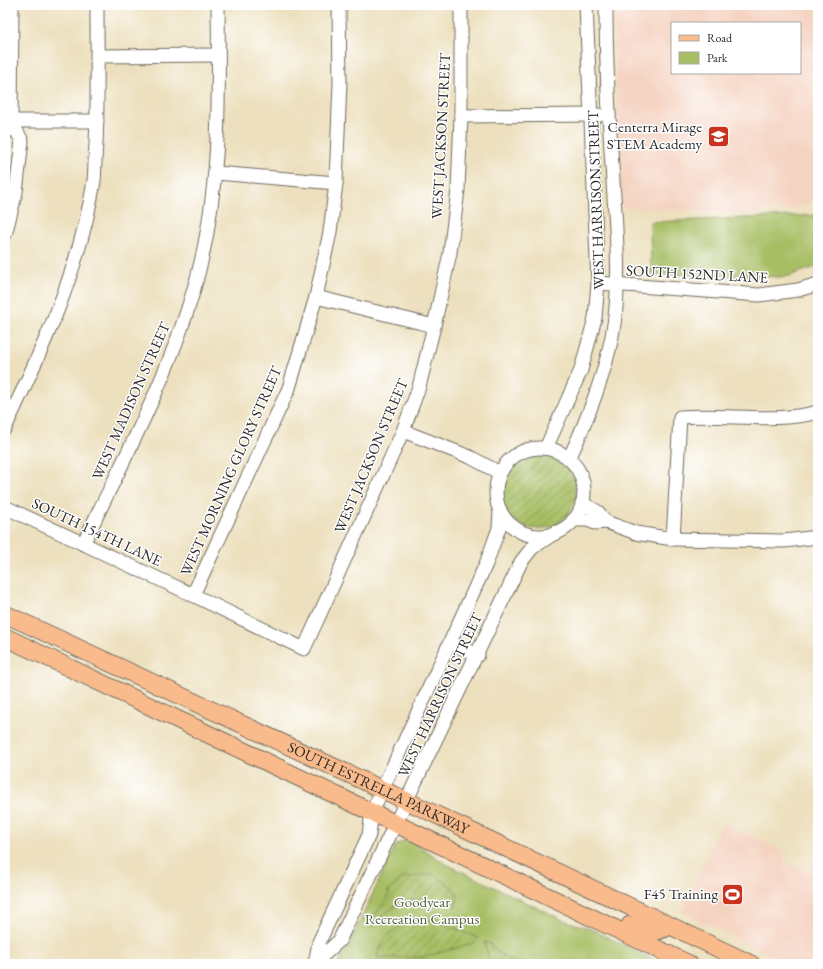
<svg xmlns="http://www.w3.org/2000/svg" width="823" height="969" font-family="'EB Garamond',serif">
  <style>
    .built { fill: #f5d3c1; fill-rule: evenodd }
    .park { fill: #a7be64; stroke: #697448 }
    .garden { fill: url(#garden-furrows); stroke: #697448 }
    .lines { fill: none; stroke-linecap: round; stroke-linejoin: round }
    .minor-casing { stroke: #6f6a5e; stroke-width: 15 }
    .major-casing { stroke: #6f6a5e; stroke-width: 19 }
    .minor { stroke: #fff; stroke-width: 13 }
    .major { stroke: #fabb8c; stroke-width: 17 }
    .labels { text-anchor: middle; stroke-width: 3; stroke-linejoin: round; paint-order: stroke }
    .poi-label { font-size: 15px; fill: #2b2b2b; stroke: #fff; text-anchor: end }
    .street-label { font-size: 15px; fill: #2b2b2b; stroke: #fff }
    .park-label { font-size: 15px; fill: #565e3f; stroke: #fff }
  </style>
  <defs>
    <pattern id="garden-furrows" width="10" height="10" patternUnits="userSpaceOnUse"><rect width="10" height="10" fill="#a7be64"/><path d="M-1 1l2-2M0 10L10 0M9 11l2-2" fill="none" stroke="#889b53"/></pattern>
  </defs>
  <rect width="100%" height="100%" fill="#fff"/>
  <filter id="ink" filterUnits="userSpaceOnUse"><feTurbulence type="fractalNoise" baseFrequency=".025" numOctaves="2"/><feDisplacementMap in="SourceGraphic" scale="8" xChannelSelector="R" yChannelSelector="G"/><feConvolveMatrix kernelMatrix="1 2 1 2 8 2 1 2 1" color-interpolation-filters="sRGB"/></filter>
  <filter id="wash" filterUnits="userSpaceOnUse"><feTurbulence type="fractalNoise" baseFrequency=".012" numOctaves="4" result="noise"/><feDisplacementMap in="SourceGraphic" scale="16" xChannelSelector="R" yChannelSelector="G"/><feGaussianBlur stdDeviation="0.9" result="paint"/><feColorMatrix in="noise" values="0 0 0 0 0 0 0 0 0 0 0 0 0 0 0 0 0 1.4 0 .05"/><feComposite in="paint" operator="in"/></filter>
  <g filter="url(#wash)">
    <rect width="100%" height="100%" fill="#ede0be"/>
    <g class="built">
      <path d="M613,5h205v194l-24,10 -44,4 -129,-5zM672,23h128v50h-128z"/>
      <path d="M723,823l62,29 -2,8 25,12 10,-25v117h-28l-99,-47 -10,-6z"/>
    </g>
    <g class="park">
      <path d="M818,215v51l-32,11 -135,-3 -1,-52z"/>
      <path d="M405,840l8,2 31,21 119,57 28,9 71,35h-325l10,-15 48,-103z"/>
    </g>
    <g class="garden">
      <circle cx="538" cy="491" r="38"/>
      <path d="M432,874l19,12 7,9 -2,11c-10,-2 -20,-5 -31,-7 -19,-2 -43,12 -52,28l-1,-8 18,-26 -3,-1 16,-14z"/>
      <path d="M416,919l18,1 45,18 -5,5 -50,14 -47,1c8,-25 15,-29 39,-39z"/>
      <path d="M484,942l5,1 8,9 19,12h-26z"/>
    </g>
  </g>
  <g filter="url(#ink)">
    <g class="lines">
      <defs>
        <g id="minor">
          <path d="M97,56l121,-1"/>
          <path d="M461,116l138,-1"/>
          <path d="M11,121h86"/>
          <path d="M5,134l6,-13 1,-116"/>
          <path d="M216,173l120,10"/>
          <path d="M5,235l11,-43 6,-51 -11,-20"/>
          <path d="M598,283l161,12 39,-5 20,-6"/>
          <path d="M316,297l118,29"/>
          <path d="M5,428c38,-80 75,-159 89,-247 1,-12 1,-25 2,-37 2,-46 1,-93 1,-139"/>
          <path d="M403,431l67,26 30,16"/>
          <path d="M546,448l35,-78 14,-52 3,-35 -12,-278"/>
          <circle cx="540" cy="492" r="44"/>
          <path d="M569,459c18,-39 35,-81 43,-123 10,-51 4,-104 1,-155 -4,-59 -7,-117 -7,-176"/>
          <path d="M582,503l16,9 8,10"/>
          <path d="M5,507l188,88 111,54 99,-218 16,-44 15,-61 16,-73 8,-63 3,-74v-111"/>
          <path d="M573,520h14l8,3 11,-1 30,11 37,6 111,2 34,-4"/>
          <path d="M673,539l7,-122c46,-4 93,7 138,-5"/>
          <path d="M83,544c42,-87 89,-173 114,-266 24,-89 22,-182 21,-273"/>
          <path d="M193,595l96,-207 27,-91 14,-65 6,-49 4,-101 -1,-77"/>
          <path d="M451,643l27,12"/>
          <path d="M316,962l23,-21 182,-379 11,-14 24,-16"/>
          <path d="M315,964l4,-22 50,-107 3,-23 10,-22 104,-226 13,-36 1,-18"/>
        </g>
        <g id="major">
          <path id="s1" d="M5,614l419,195 327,155"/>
          <path d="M5,637l684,327"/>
          <path d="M630,925c17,8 22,10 40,1"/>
        </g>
      </defs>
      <use href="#minor" class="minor-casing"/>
      <use href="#major" class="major-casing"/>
      <use href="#minor" class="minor"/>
      <use href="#major" class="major"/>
    </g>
  </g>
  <defs>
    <symbol id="school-square" viewBox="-11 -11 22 22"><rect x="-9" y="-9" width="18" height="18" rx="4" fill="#c8321e" stroke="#fff"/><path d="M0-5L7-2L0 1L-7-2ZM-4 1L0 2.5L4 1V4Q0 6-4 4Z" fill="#fff"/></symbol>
    <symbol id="stadium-square" viewBox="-11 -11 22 22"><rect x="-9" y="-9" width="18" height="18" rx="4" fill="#c8321e" stroke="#fff"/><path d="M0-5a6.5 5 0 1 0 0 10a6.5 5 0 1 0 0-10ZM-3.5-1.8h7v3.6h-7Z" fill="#fff"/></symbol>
  </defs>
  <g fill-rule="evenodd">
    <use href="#school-square" x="706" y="124" width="25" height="25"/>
    <use href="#stadium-square" x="720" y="882" width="25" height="25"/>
  </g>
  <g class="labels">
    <g class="poi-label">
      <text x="702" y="132">Centerra Mirage<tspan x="702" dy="17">STEM Academy</tspan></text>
      <text x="718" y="899">F45 Training</text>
    </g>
    <g class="street-label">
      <text transform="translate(441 136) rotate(-87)" y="5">WEST JACKSON STREET</text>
      <text transform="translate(596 200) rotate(-92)" y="5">WEST HARRISON STREET</text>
      <text transform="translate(697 274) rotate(3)" y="5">SOUTH 152ND LANE</text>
      <text transform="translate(131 401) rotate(-66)" y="5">WEST MADISON STREET</text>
      <text transform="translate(371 456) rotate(-67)" y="5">WEST JACKSON STREET</text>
      <text transform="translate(231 471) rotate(-66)" y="5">WEST MORNING GLORY STREET</text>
      <text transform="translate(97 532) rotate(25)" y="5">SOUTH 154TH LANE</text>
      <text transform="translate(440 695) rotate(-65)" y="5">WEST HARRISON STREET</text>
      <text dy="5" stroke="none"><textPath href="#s1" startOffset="412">SOUTH ESTRELLA PARKWAY</textPath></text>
    </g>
    <g class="park-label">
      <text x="422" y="907">Goodyear<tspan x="422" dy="17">Recreation Campus</tspan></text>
    </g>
  </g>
  <rect width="823" height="969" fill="none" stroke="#fff" stroke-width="20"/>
  <rect x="671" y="22" width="130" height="52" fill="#ffffff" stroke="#aaaaaa"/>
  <rect x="679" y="35" width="20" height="6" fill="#fabb8c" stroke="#aaaaaa"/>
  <text x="707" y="42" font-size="12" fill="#2b2b2b">Road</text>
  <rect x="679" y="52" width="20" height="12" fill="#a7be64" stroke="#aaaaaa"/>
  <text x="707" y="62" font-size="12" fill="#2b2b2b">Park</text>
</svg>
